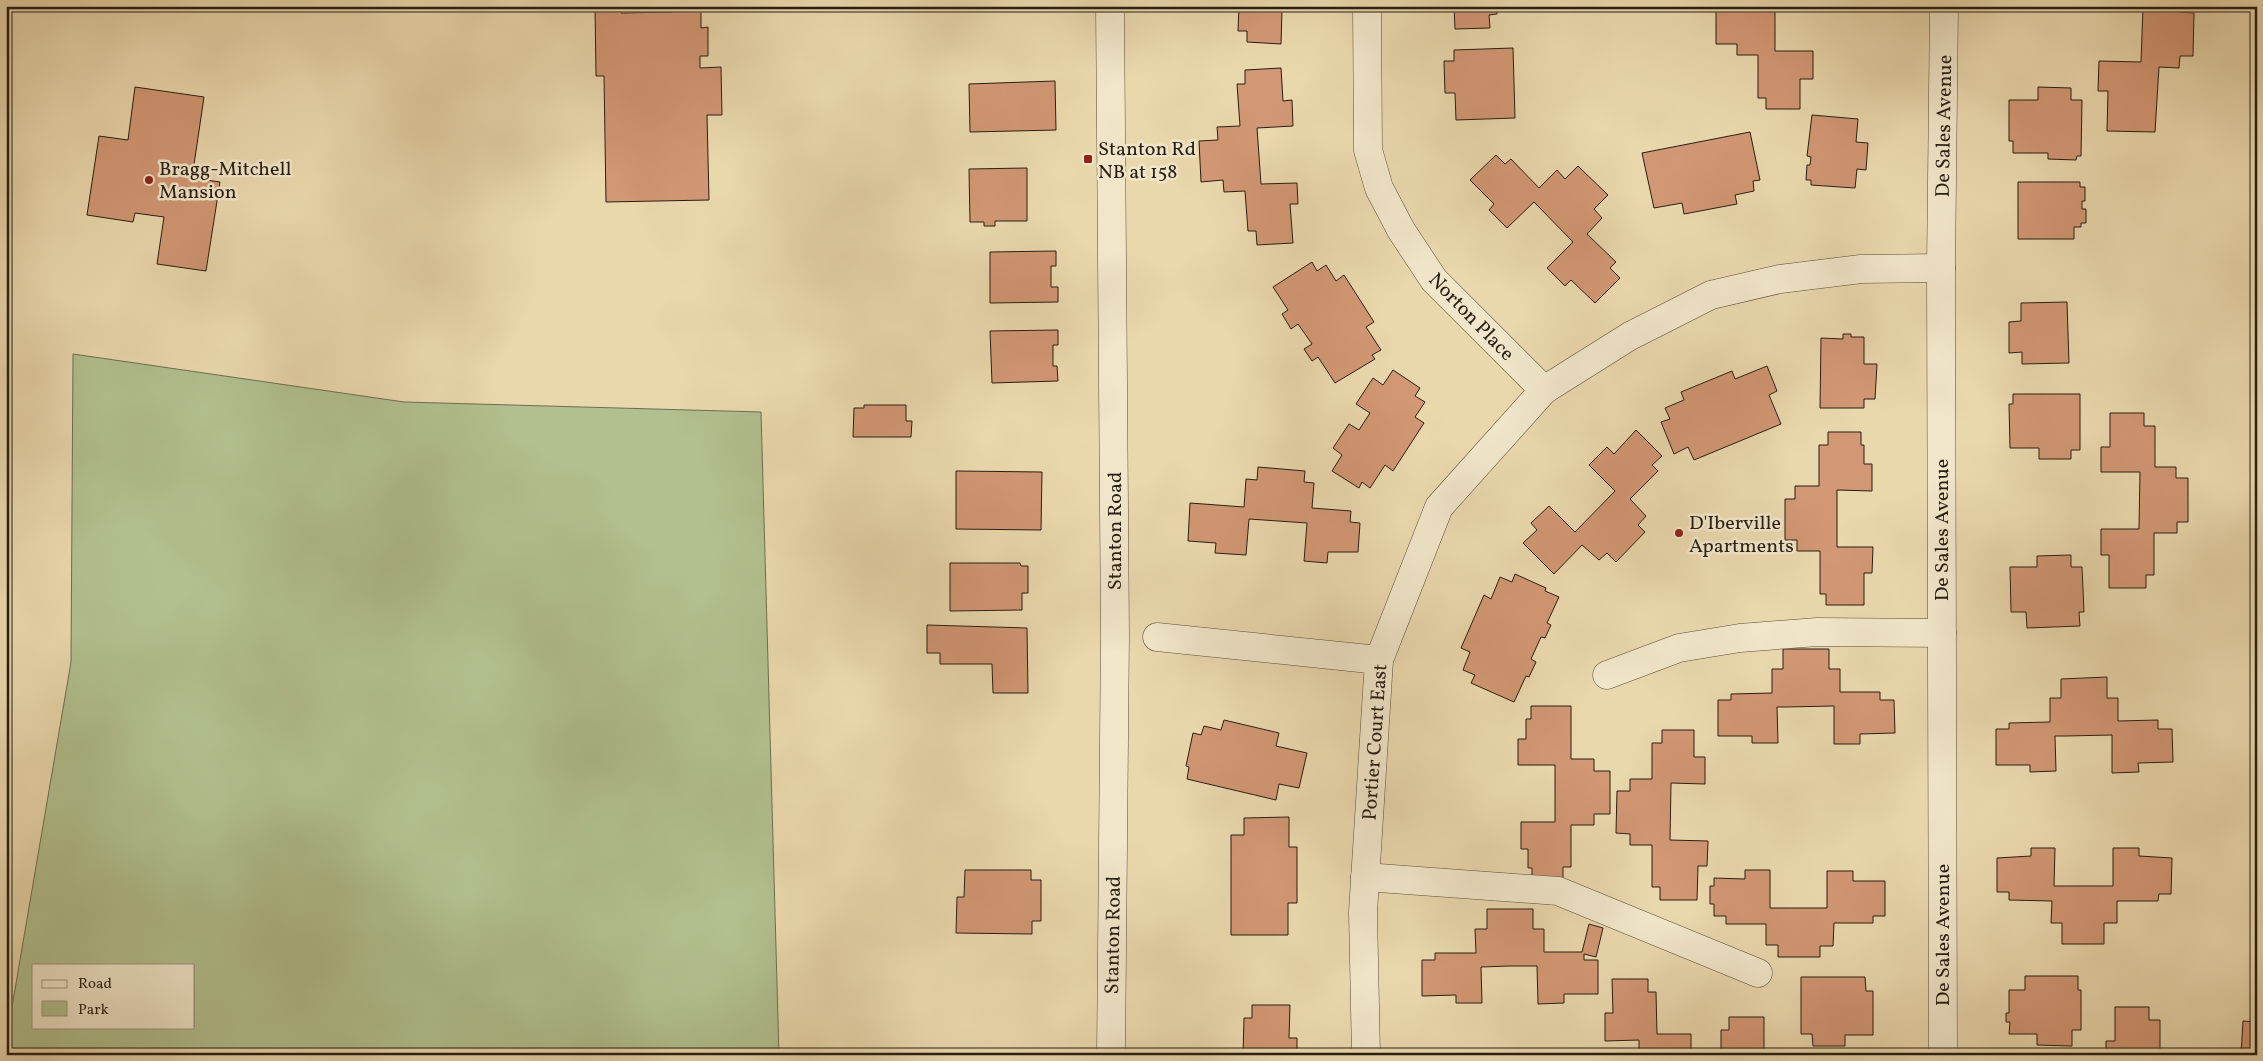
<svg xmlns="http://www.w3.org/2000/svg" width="2263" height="1061" font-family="Vollkorn,serif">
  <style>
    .green { fill: #b1c08e; stroke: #6c6f51; fill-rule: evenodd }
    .building { fill: #d29774; stroke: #271e14 }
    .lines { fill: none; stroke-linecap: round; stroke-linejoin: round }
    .minor-casing { stroke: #584c3a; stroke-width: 29 }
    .minor { stroke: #f1e6ca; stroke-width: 28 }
    .poi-dot { fill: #8f2418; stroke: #f1e6ca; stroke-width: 2 }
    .labels { text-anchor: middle; stroke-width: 5; stroke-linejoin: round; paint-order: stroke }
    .street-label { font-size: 20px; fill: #271e14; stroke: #f1e6ca }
    .poi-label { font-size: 20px; fill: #271e14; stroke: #f1e6ca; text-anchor: start }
  </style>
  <rect width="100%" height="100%" fill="#ead8ad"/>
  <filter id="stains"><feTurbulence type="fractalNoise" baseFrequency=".004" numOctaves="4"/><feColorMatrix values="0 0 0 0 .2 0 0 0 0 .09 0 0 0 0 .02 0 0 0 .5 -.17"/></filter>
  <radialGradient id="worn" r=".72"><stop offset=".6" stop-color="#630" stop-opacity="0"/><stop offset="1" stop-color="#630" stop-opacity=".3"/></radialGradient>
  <path class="green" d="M73,354l331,48 357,10 18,643h-773v-13l65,-380zM34,965h160v62h-160z"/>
  <g class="building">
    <path d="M595,6h26v7l51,-1v-6h29v22l7,-1v29h-8v12l21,-1 1,48h-15l2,85 -103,2 -2,-126h-8z"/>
    <path d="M1239,6h52v4h-9l-1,34 -34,-2v-11h-9z"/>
    <path d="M1454,6h43v8l-8,1 1,13 -35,1z"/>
    <path d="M1716,6h59v45h38v28h-13v30h-34v-11h-8v-43h-21v-11h-21z"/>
    <path d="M2121,6h59v6l14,1 -1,43h-13l-1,12 -20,-1 -4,65 -48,-1 1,-40h-10l1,-30 42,1 2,-55z"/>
    <path d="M1513,48l2,70 -59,2 -1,-27h-10l-1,-32h10v-11z"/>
    <path d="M1281,68l2,33 9,-1 1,26 -36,2 4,56 36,-1 1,21h-8l3,39 -36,2 -1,-14h-8l-3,-40 -21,1 -1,-12 -22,2 -2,-41 19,-1 -1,-13 23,-1 -3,-42h8v-14z"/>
    <path d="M1055,81l1,49 -86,2 -1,-48z"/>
    <path d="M135,87l69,10 -12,81 28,4 -14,89 -49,-7 7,-47 -29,-4 -2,9 -46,-7 12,-79 29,4z"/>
    <path d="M2038,87l33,1v12h11l-1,56h-4l-1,4 -28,-1v-6h-35v-12h-4v-41h29z"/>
    <path d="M1812,115l46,4 -2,23 12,1 -2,27 -9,-1 -2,19 -44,-3v-5h-5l1,-15h3l1,-8 -4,-1z"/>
    <path d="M1750,132l10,48 -7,1 1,10 -19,4 2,9 -53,10 -2,-11 -28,5 -12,-55z"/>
    <path d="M1496,155l9,9 6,-5 28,29 18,-18 8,9 13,-13 30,29 -14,14 8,9 -15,16 29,28 -6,6 10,10 -25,25 -24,-23 -6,6 -18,-18 26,-26 -39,-40 -27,26 -18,-18 5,-6 -24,-24z"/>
    <path d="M1027,168v53h-32v5h-11v-4h-14l-1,-53z"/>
    <path d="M2018,182h62v5h5v14h-3v8h4v14h-5v4h-7v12h-56z"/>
    <path d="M1056,251v15h-5v21h7v15l-68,1v-51z"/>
    <path d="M1312,262l5,9 9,-6 10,16 8,-6 30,47 -8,5 15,23 -9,5 3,4 -40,24 -17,-26 -6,4 -8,-12 8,-5 -14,-20 -7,5 -9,-15 6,-4 -15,-23z"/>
    <path d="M2067,302l2,61 -47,1v-12l-13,1v-31l12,-1v-18z"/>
    <path d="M1058,330v15h-5v21h4l1,15 -66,2 -2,-52z"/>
    <path d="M1843,334h8v3h13v27h13l-2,35h-11v9h-44l1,-70 22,1z"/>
    <path d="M1767,366l10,25 -8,4 12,29 -87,36 -6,-13 -14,7 -13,-32 9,-3 -5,-11 19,-8 -3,-8 51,-21 3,8z"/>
    <path d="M1393,370l27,18 -5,8 10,6 -10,15 9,6 -31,48 -8,-6 -15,23 -8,-6 -3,6 -27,-17 10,-16 -9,-7 16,-24 10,6 11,-17 -14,-9 17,-26 10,7z"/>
    <path d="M2013,394h67v56h-9v9h-32v-11h-29l-1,-44h4z"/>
    <path d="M864,405h42v16h6l-1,16h-58l1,-29h10z"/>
    <path d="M2110,413h34v13h11v41h21v11h12v44h-11v11h-23v42h-8v13h-37v-33h-8v-26h38l1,-57h-39v-25h9z"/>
    <path d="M1636,430l26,26 -10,9 6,6 -28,28 16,17 -8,9 7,7 -29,30 -9,-9 -8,7 -17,-15 -28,29 -31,-31 14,-13 -6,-7 18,-17 26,26 40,-41 -26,-26 18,-18 7,7z"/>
    <path d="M1828,432h33v13h3v19h8v27l-35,-1v57h36l-1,26h-8v32h-38v-11h-6v-43h-23v-11h-12v-41h10v-13h24v-41h9z"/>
    <path d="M1258,467l47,4 -1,11 10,1 -2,25 39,3 -1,11 10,1 -2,29h-30l-1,11 -23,-2 3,-38 -58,-4 -3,36 -31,-2 1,-10 -28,-2 2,-38 54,4 2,-28 11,1z"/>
    <path d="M956,471l86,1 -1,58 -85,-1z"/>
    <path d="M2071,555v12h11l2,45h-5l1,14 -53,2 -1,-16h-15l-1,-45h27v-11z"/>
    <path d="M950,563h70l1,3h7v27h-6v17l-72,1z"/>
    <path d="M1515,574l31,14 -1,3 14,6 -12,26 4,2 -6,13 -4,-1 -10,22 5,3 -7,15 -3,-1 -12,26 -43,-19 4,-8 -12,-5 7,-18 -9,-4 23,-53 7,4 9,-22 12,5z"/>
    <path d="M927,625l100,3 1,65h-35l-1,-29h-52v-11h-13z"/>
    <path d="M1783,649h46v20h11v23h40v8h14l1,33 -35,1v10h-26v-38l-49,1h-8l1,36h-26v-7h-34v-36h13v-6l41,-1v-24h11z"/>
    <path d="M2107,677v21h11v23l40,-1v9h14l1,33 -35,1 1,9 -27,1v-38l-46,1h-11l1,35 -26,1v-7h-34v-36h13v-6l41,-1v-24h11v-19z"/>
    <path d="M1531,706h40v53h23v12h16v43h-16v11h-23v42h-8v14h-31v-13h-4v-19h-7v-27h34v-57h-37v-26h8v-20h5z"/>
    <path d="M1224,720l55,13 -3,13 31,7 -8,35 -20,-4 -3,16 -89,-21 2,-12 -3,-1 7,-33 8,2 3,-9 17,4z"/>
    <path d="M1662,730h32v27h11v27l-34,-1 -1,57 38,1 -1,25h-9l-1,34h-37v-13h-8v-42h-22v-11l-14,-1 1,-42h13v-12h22v-36h10z"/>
    <path d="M1289,817v30h8v56h-9v32h-57v-100h13v-17z"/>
    <path d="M2031,848h24l-1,38h59v-38h26v8l33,2 -1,36h-12l-1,7h-41v22h-13v21h-42v-21h-11l1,-22 -43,-1v-8h-12v-34l34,-2z"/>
    <path d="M965,870h66v10h10v41h-9v13l-76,-1 1,-36h7z"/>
    <path d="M1745,870h25v38h57v-37h26v10h32v35h-12v7h-39l-1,23h-13v11h-42v-12h-12v-21h-40v-8h-12v-12h-4v-18h4v-8l31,1z"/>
    <path d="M1487,909h46v20h11v23h38l7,-28 14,4 -7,29 -12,-3v6h14v34h-34v9l-26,1 -1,-38h-28l-28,1 1,36h-26v-8l-34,1v-36h13v-7h41l-1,-24h12z"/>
    <path d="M2025,976h53v14h3v40h-9v16l-35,-1v-11h-28l1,-12h-4v-9h3v-23h16z"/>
    <path d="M1801,977h64l1,14h7v44h-28v11h-32l-1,-12h-11z"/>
    <path d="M1612,979h36v13h8l1,42h34v21h-52v-15l-34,1v-28h8z"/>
    <path d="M1252,1005h38l-1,33h8v17h-54l1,-37h8z"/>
    <path d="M2115,1007h34v13h11v35h-54v-14h9z"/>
    <path d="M1729,1017h35v33h10l1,5h-54v-25h8z"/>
    <path d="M2243,1021l14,1v33h-16z"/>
  </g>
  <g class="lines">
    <defs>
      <g id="minor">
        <path d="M1110,6l5,629 -4,420"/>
        <path d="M1367,6l1,144 11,38 22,42 33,50 110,110"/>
        <path d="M1157,637l222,23"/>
        <path d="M1607,675l72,-27 61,-10 77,-6 125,1"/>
        <path d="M1365,877l193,14 200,82"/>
        <path d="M1366,1055l-3,-143 16,-252 60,-153 105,-117 86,-54 81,-41 69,-16 81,-10 80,-1"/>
        <path d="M1943,1055l-2,-787 3,-262"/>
      </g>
    </defs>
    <use href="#minor" class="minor-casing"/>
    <use href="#minor" class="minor"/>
  </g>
  <g class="poi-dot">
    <rect x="1083" y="154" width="10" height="10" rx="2.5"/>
    <circle cx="149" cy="180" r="5"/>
    <circle cx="1679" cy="533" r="5"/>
  </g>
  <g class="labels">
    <g class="street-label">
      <text transform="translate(1943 126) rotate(-89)" y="7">De Sales Avenue</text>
      <text transform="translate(1472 316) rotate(46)" y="7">Norton Place</text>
      <text transform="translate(1941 530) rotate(-90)" y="7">De Sales Avenue</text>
      <text transform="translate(1114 531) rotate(-90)" y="7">Stanton Road</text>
      <text transform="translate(1374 742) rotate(-86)" y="7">Portier Court East</text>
      <text transform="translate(1112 935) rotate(-89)" y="7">Stanton Road</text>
      <text transform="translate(1942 935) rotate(-90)" y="7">De Sales Avenue</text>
    </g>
    <g class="poi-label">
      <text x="1098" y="155">Stanton Rd<tspan x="1098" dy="23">NB at 158</tspan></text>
      <text x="159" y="175">Bragg-Mitchell<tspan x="159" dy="23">Mansion</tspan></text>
      <text x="1689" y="529">D'Iberville<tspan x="1689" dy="23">Apartments</tspan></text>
    </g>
  </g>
  <rect width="2263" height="1061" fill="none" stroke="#ead8ad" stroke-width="25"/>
  <rect x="8" y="8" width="2248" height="1046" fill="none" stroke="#271e14" stroke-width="2.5"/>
  <rect x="12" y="12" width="2238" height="1036" fill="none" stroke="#271e14"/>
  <rect x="32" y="964" width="162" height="65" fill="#f1e6ca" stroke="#a09681"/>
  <rect x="42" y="980" width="25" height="8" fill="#f1e6ca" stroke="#a09681"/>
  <text x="78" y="988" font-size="15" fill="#271e14">Road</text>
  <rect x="42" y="1001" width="25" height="15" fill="#b1c08e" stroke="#a09681"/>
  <text x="78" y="1014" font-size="15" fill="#271e14">Park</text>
  <rect width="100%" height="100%" filter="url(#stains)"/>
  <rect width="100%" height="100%" fill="url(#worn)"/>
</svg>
